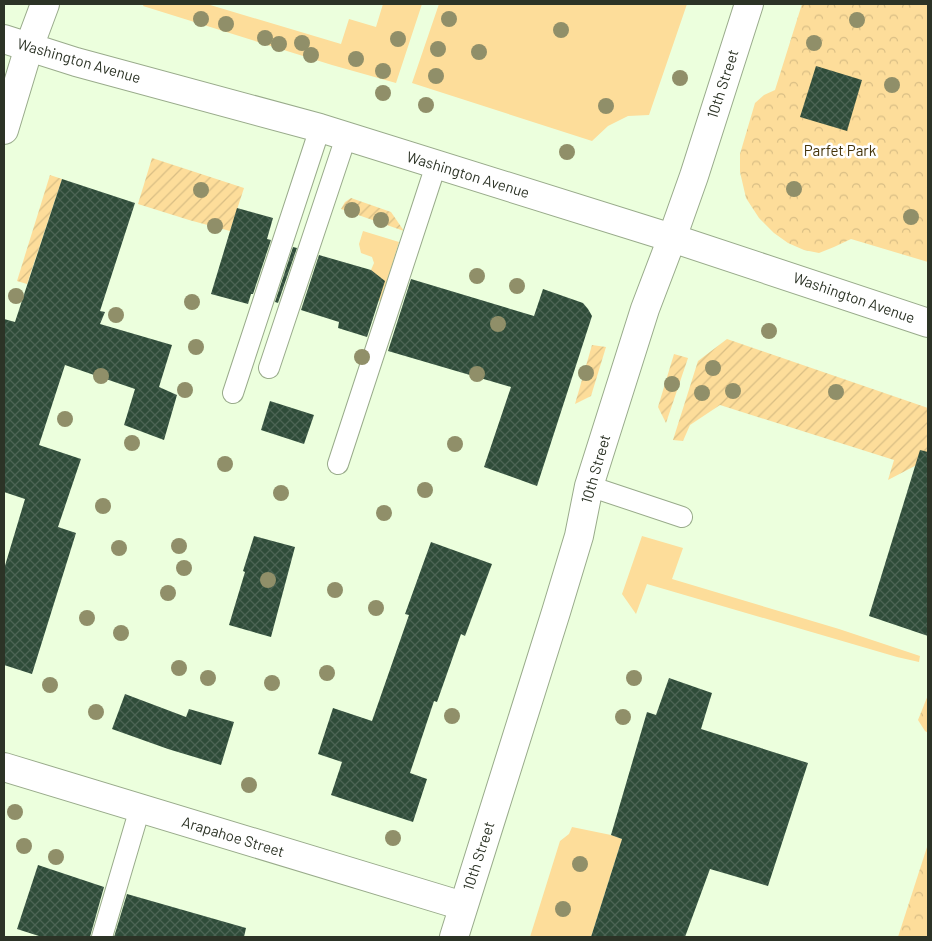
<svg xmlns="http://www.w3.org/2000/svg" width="932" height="941" font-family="Barlow,sans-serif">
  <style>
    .grass { fill: #fddd9a }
    .park { fill: url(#park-crowns) }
    .garden { fill: url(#garden-furrows) }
    .building { fill: url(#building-cross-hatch) }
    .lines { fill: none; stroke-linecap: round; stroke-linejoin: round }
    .lane-casing { stroke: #99ab8b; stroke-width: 22 }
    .street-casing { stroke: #99ab8b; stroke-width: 30 }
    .secondary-casing { stroke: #99ab8b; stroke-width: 30 }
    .lane { stroke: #fff; stroke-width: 20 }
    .street { stroke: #fff; stroke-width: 28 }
    .secondary { stroke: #fff; stroke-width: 28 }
    .tree { fill: #908f69 }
    .labels { text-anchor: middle; stroke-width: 5; stroke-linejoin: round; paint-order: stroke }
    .street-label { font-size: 15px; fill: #2c3326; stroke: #fff }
    .park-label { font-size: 15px; fill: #45340a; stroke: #fff }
  </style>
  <defs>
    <pattern id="park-crowns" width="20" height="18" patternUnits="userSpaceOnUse" patternTransform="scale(1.25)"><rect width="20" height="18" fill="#fddd9a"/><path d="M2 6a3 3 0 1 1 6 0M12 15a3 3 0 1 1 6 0" fill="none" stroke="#d9be85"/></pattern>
    <pattern id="garden-furrows" width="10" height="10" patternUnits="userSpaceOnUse" patternTransform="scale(1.25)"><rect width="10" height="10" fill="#fddd9a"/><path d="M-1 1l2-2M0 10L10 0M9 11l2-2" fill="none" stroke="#d9be85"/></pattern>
    <pattern id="building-cross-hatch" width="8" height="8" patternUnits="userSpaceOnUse" patternTransform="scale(1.25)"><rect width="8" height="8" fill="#2f4c39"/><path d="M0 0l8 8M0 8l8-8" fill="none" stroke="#4c6454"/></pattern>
  </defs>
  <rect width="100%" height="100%" fill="#ecffdd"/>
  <g class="grass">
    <path d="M144,4h63l134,40 8,-25 27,8 7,-23h39l-26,79 -64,-18 -189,-59z"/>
    <path d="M439,4h248l-38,111 -21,1 -20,10 -16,15 -180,-58z"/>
    <path d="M363,231l36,11 -18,59 -16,-5 8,-24 -2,-2 3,-7 -2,-6 -11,-4 -2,-9z"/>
    <path d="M642,536l41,12 -11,31 167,50 81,27 -1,6 -22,-5 -250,-73 -11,30 -14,-20z"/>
    <path d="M572,827l39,8 11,4 -31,98h-61l30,-96 9,-7z"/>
  </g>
  <g class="park">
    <path d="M802,4h126v258l-77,-23 -17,8 -15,6 -15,-3 -16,-7 -14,-10 -15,-15 -13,-20 -6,-26v-18l15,-51 9,-8 11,-5z"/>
    <path d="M928,695v38l-3,-2 -7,-11z"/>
    <path d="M928,844v93h-30z"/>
  </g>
  <g class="garden">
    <path d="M152,158l92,30 -14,43 -41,-11 -51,-16z"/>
    <path d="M50,175l12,4 -35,105 -10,-3z"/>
    <path d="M351,198l40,14 13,19 -63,-22 4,-7z"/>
    <path d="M727,339l201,69v51l-40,21 6,-20 -174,-55 -30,20 -7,16 -10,-1 25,-79z"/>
    <path d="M592,345l14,2 -15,49 -16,8z"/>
    <path d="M674,354l14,4 -22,65 -8,-16z"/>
  </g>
  <g class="building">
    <path d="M816,66l46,14 -15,51 -47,-14z"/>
    <path d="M62,179l73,24 -35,108 5,1 -5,12 72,21 -13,42 18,8 -13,45 -40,-15 11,-36 -70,-24 -26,80 42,14 -23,68 18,6 -44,141 -28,-9v-96l21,-70 -21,-7v-173l11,3z"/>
    <path d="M237,208l36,10 -6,21 4,1 -18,54h-2l-3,10 -37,-10z"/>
    <path d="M293,247l4,1 -19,55 -3,-1z"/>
    <path d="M319,255l52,15 14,11 -18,56 -29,-9 1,-6 -38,-12z"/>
    <path d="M411,279l123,37 9,-27 40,14 5,6 4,7 -55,170 -53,-19 27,-80 -123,-36z"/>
    <path d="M270,401l44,14 -10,29 -43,-14z"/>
    <path d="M920,450l8,2v184l-59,-20z"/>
    <path d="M254,536l41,11 -24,90 -42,-12 16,-53 -2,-1z"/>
    <path d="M431,542l61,22 -27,72 -4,-2 -24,68 -3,-1 -24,72 17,6 -14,43 -82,-27 11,-33 -24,-8 15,-46 39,13 37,-106 -4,-1z"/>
    <path d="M669,678l43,15 -11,36 107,34 -40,123 -58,-17 -25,68h-94l31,-98 -11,-4 36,-123 9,3z"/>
    <path d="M125,694l61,23 3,-8 45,13 -13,43 -53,-16 -56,-20z"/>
    <path d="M38,865l66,22 -14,50h-48l-25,-8z"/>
    <path d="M127,894l119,34 -2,9h-130z"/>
  </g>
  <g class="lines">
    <defs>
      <g id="lane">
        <path d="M269,368l77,-231"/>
        <path d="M233,393l87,-265"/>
        <path d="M338,464l98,-299"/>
        <path d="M589,486l93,31"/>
        <path d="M102,937l38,-129"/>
      </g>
      <g id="street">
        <path d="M4,130l25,-83 16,-43"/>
        <path d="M4,767l459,139"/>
        <path d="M454,937l102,-325 23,-76 10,-50 56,-177 27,-71"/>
      </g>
      <g id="secondary">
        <path d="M4,39l72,23 244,66 352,110 256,85"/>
        <path d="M672,238l22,-62 55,-172"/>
      </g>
    </defs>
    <use href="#lane" class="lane-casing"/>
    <use href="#street" class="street-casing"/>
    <use href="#secondary" class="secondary-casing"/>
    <use href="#lane" class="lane"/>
    <use href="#street" class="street"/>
    <use href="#secondary" class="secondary"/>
  </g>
  <g class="tree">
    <circle cx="201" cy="19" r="8"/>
    <circle cx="449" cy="19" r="8"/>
    <circle cx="857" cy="20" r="8"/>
    <circle cx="226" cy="24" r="8"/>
    <circle cx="561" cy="30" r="8"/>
    <circle cx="265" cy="38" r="8"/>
    <circle cx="398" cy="39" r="8"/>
    <circle cx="302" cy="43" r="8"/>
    <circle cx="814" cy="43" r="8"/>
    <circle cx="279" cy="44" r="8"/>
    <circle cx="438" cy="49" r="8"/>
    <circle cx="479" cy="52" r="8"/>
    <circle cx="311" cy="55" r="8"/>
    <circle cx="356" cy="59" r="8"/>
    <circle cx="383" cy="71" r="8"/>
    <circle cx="436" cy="76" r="8"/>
    <circle cx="680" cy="78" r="8"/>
    <circle cx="892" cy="85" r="8"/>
    <circle cx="383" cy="93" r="8"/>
    <circle cx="426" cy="105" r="8"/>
    <circle cx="606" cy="106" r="8"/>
    <circle cx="567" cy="152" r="8"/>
    <circle cx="794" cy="189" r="8"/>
    <circle cx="201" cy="190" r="8"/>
    <circle cx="352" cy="210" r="8"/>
    <circle cx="911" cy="217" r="8"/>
    <circle cx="381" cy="220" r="8"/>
    <circle cx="215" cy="226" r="8"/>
    <circle cx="477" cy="276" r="8"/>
    <circle cx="517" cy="286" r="8"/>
    <circle cx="16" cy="296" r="8"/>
    <circle cx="192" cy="302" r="8"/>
    <circle cx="116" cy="315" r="8"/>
    <circle cx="498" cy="324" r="8"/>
    <circle cx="769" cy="331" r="8"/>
    <circle cx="196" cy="347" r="8"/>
    <circle cx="362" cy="357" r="8"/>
    <circle cx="713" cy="368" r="8"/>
    <circle cx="586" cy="373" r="8"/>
    <circle cx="477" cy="374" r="8"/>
    <circle cx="101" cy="376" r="8"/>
    <circle cx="672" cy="384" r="8"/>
    <circle cx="185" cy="390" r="8"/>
    <circle cx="733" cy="391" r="8"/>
    <circle cx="836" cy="392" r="8"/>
    <circle cx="702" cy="393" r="8"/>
    <circle cx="65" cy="419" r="8"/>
    <circle cx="132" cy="443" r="8"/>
    <circle cx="455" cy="444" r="8"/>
    <circle cx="225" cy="464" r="8"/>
    <circle cx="425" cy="490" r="8"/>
    <circle cx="281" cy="493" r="8"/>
    <circle cx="103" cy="506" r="8"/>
    <circle cx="384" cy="513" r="8"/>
    <circle cx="179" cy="546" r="8"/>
    <circle cx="119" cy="548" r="8"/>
    <circle cx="184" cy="568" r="8"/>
    <circle cx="268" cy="580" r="8"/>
    <circle cx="335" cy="590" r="8"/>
    <circle cx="168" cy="593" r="8"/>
    <circle cx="376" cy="608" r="8"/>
    <circle cx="87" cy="618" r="8"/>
    <circle cx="121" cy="633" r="8"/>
    <circle cx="179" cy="668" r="8"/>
    <circle cx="327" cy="673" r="8"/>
    <circle cx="208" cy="678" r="8"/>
    <circle cx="634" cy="678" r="8"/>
    <circle cx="272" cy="683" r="8"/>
    <circle cx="50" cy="685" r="8"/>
    <circle cx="96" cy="712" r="8"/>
    <circle cx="452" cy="716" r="8"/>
    <circle cx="623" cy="717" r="8"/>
    <circle cx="249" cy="785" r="8"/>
    <circle cx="15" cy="812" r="8"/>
    <circle cx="393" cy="838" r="8"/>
    <circle cx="24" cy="846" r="8"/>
    <circle cx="56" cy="857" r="8"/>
    <circle cx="580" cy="864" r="8"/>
    <circle cx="563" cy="909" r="8"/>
  </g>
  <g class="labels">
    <g class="street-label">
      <text transform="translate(79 61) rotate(16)" y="5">Washington Avenue</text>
      <text transform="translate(723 84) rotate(-72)" y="5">10th Street</text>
      <text transform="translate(468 175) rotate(17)" y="5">Washington Avenue</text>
      <text transform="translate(854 298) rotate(19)" y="5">Washington Avenue</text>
      <text transform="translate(596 469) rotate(-74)" y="5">10th Street</text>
      <text transform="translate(233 837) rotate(17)" y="5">Arapahoe Street</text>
      <text transform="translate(479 856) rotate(-72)" y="5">10th Street</text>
    </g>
    <g class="park-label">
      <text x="840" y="156">Parfet Park</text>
    </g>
  </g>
  <rect width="932" height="941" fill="none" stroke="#2c3326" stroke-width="10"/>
</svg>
